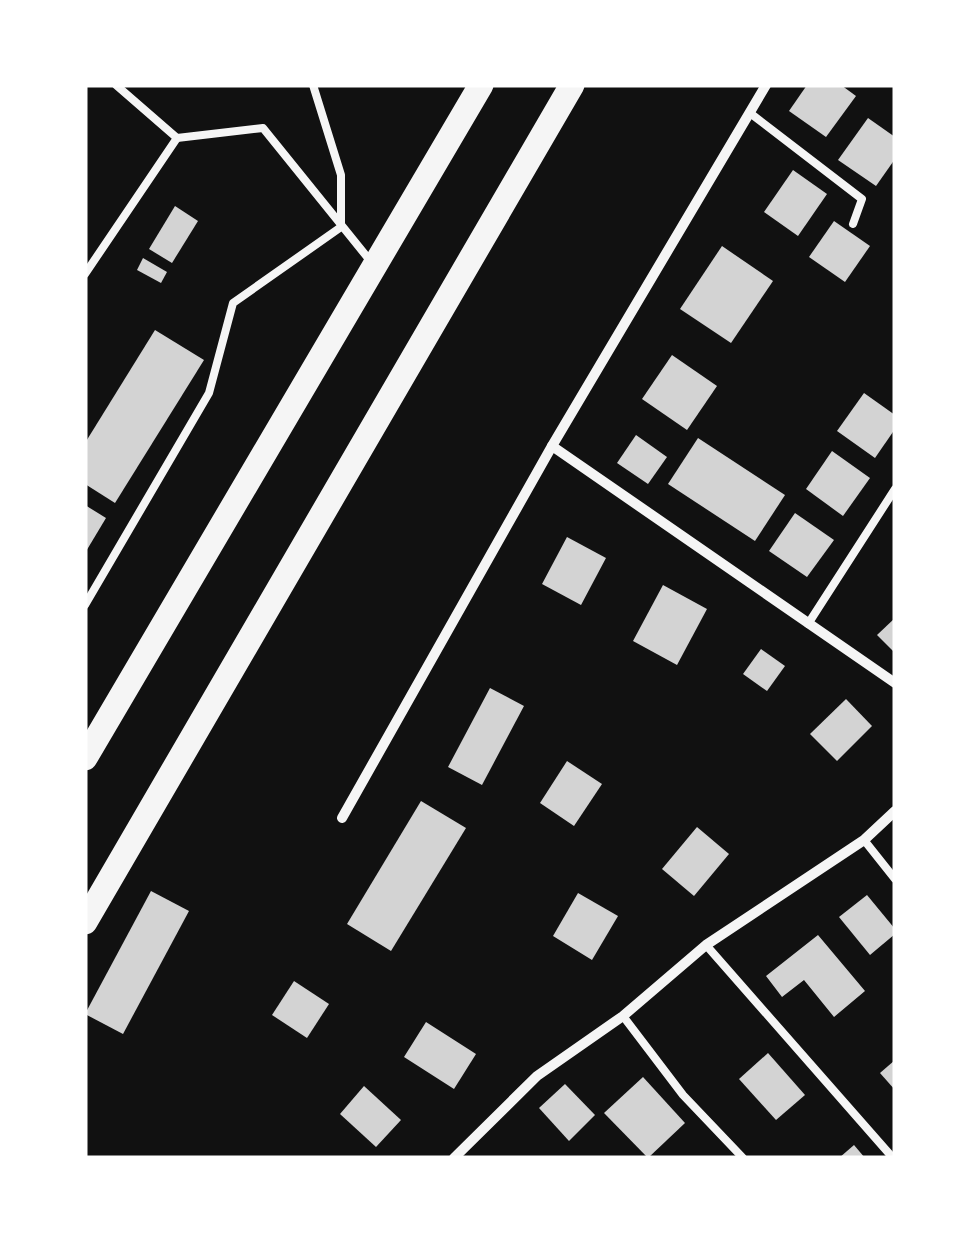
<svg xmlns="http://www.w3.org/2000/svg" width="980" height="1243" font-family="'Fira Sans',sans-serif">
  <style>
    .building { fill: #d3d3d3 }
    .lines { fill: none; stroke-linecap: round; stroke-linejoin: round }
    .service { stroke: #f5f5f5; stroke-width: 8 }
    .minor { stroke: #f5f5f5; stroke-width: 10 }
    .primary { stroke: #f5f5f5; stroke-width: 25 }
  </style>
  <rect width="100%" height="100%" fill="#111"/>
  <g class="building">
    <path d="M807,85h34l15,11 -30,41 -37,-26z"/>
    <path d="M868,118l27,19v22l-19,27 -38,-26z"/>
    <path d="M793,170l34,24 -29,42 -34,-24z"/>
    <path d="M175,206l23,15 -26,42 -23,-14z"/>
    <path d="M834,221l36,25 -25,36 -36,-25z"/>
    <path d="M722,246l51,35 -42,62 -51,-34z"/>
    <path d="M143,258l24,14 -6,11 -24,-13z"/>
    <path d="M155,330l49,30 -89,143 -30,-19v-41z"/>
    <path d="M672,355l45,31 -30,44 -45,-31z"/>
    <path d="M864,393l31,22v14l-20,29 -38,-27z"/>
    <path d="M636,435l31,22 -19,27 -31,-21z"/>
    <path d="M698,438l87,57 -30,46 -87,-57z"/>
    <path d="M832,451l38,27 -27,38 -37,-27z"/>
    <path d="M85,505l21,13 -21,35z"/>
    <path d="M795,513l39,27 -27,37 -38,-26z"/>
    <path d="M567,537l39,21 -25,47 -39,-21z"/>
    <path d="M663,585l44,24 -30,56 -44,-24z"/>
    <path d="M895,618v35l-18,-18z"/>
    <path d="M761,649l24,17 -18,25 -24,-17z"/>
    <path d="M490,688l34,18 -42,79 -34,-18z"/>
    <path d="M846,699l26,27 -35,35 -27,-27z"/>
    <path d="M567,761l35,23 -28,42 -34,-23z"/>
    <path d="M421,801l45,27 -75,123 -44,-27z"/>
    <path d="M697,827l32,27 -35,42 -32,-27z"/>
    <path d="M151,891l38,20 -66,123 -38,-20z"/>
    <path d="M578,893l40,23 -26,44 -39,-24z"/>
    <path d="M867,895l28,34v5l-25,21 -31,-38z"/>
    <path d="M818,935l47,56 -31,26 -30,-37 -22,17 -16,-21z"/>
    <path d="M294,981l35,23 -22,34 -35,-23z"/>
    <path d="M426,1022l50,32 -22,35 -50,-32z"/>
    <path d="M768,1053l37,42 -29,25 -37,-41z"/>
    <path d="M895,1060v30l-15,-17z"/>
    <path d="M643,1077l42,46 -37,35 -44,-45z"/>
    <path d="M565,1084l30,31 -26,26 -30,-33z"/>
    <path d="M364,1086l37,34 -25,27 -36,-33z"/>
    <path d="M854,1145l11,13h-26z"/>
  </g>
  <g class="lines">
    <g class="service">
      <path d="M750,113l112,86 -9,25"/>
      <path d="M177,138l86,-10 109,135"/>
      <path d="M85,274l92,-136 -61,-53"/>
      <path d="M85,605l124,-212 24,-90 108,-76v-52l-28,-90"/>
      <path d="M808,624l87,-135"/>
      <path d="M864,840l31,39"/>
      <path d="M706,945l187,213"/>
      <path d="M623,1016l60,79 60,63"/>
    </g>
    <g class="minor">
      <path d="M552,446l343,237"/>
      <path d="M342,818l210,-372 214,-361"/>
      <path d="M454,1158l83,-82 86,-60 83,-71 158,-105 31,-29"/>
    </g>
    <g class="primary">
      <path d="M85,758l396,-673"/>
      <path d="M85,922l487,-837"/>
    </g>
  </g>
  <rect width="980" height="1243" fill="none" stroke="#ffffff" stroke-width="175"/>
</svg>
